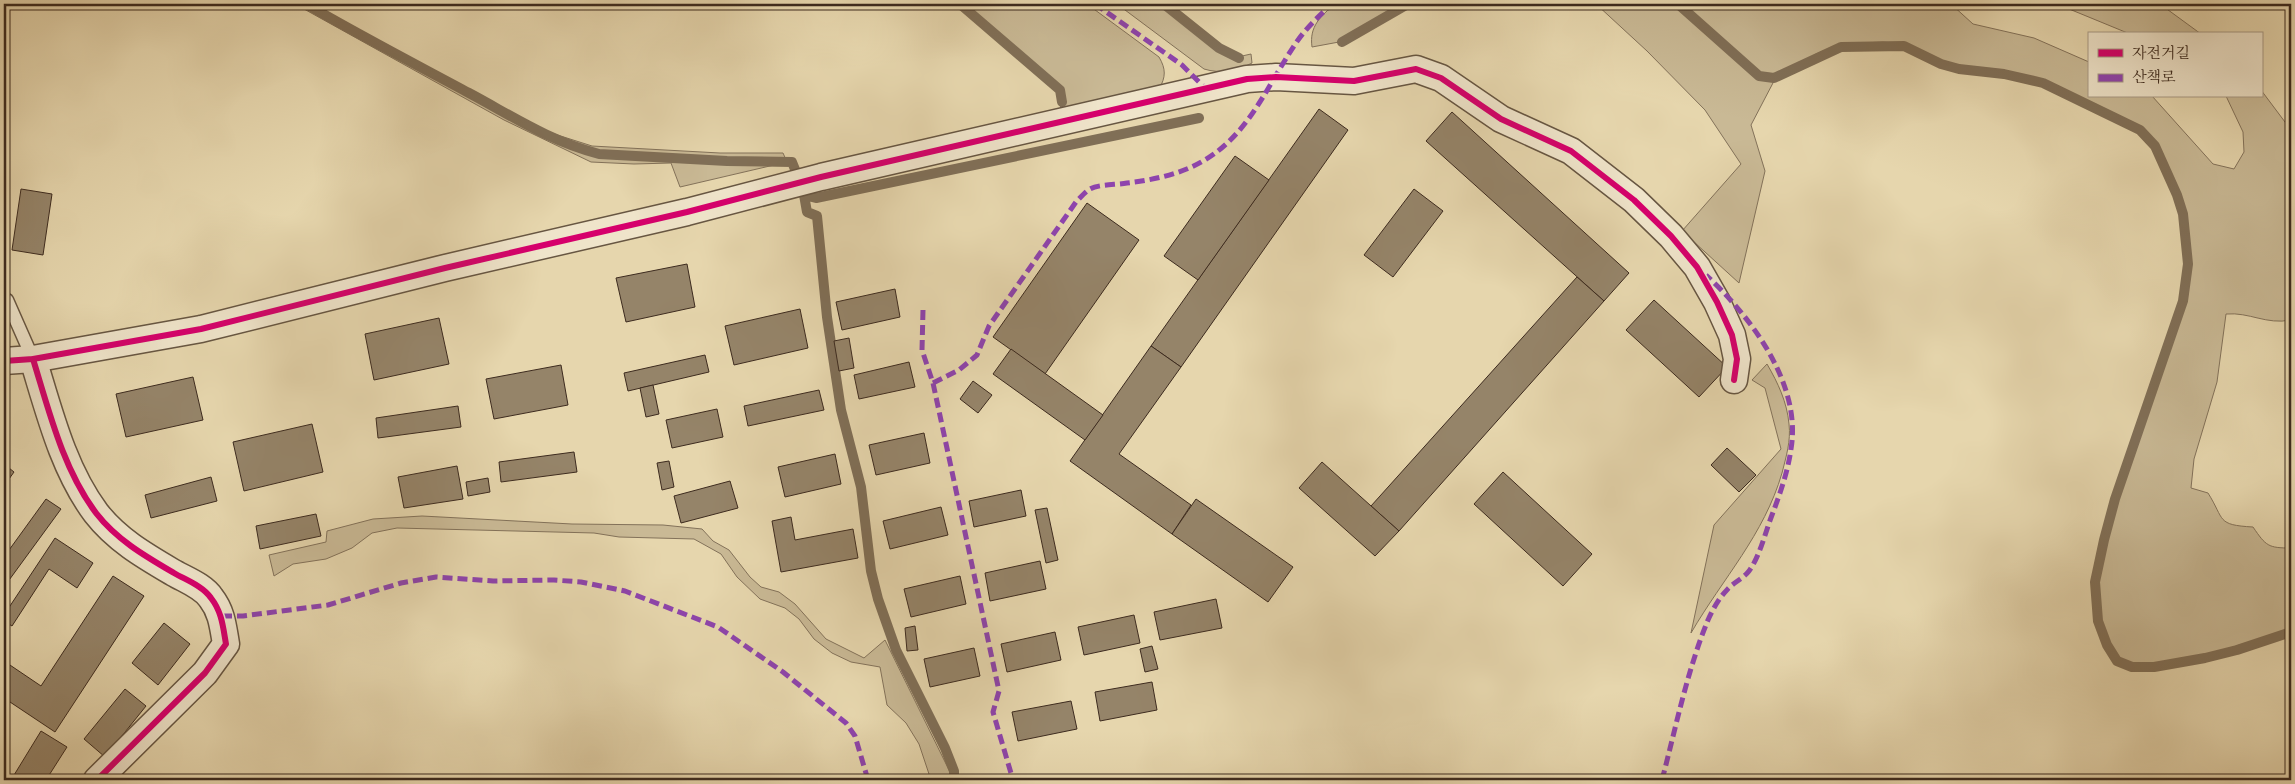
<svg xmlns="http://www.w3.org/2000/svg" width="2295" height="784" font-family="'EB Garamond','Noto Serif KR',serif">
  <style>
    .green { fill: #c9b995; stroke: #83725a }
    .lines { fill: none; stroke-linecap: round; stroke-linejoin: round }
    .stream { stroke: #806f57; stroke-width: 10 }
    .building { fill: #958469; stroke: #3d2b1f }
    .service-casing { stroke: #675642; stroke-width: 15 }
    .minor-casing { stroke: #675642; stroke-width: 29 }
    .service { stroke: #efe4ca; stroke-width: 12 }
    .minor { stroke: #efe4ca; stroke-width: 26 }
    .quiet { stroke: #8e44ad; stroke-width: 5; stroke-dasharray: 10 5; stroke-linecap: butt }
    .cycleway-casing { stroke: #efe4ca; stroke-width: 9 }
    .cycleway { stroke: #d6006c; stroke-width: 6 }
  </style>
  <rect width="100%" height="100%" fill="#e6d6ad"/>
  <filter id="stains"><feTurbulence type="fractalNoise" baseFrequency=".004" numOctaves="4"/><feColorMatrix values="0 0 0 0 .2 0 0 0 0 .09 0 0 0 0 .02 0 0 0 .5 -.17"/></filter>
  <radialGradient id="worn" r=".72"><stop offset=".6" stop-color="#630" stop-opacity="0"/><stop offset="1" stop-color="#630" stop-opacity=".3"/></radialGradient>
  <g class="green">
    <path d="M295,4h17l210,116 26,12 44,14 128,7h63l4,9 -107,25 -9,-24 -37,1 -43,-2 -87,-42z"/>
    <path d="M964,4h123l72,53c7,12 7,20 0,32l-97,22 -2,-6 4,-4 -2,-12z"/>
    <path d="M1117,4h43l58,46 20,10 4,-4 9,-2 1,9c-15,8 -32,11 -48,6z"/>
    <path d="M1335,4h68l-64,38 -27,5c-3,-21 9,-31 23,-43z"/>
    <path d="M1596,4h79l83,74 16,3 -23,44 14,46 -26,112 -57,-52 59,-67 -36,-54 -58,-59z"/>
    <path d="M1681,4h270l22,20 61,14 55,24v34h63l61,68 21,5 10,-17 -1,-20 -17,-36h35v-6l30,40v190c-25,5 -41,-8 -65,-6l-9,68 -23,77 -3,29 17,5c17,27 8,32 45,34 13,19 15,21 38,21v81l-87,27 -50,8 -22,1 -14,-6 -9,-15 -8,-23 -3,-38 8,-42 12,-42 67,-198 5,-37 -5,-50 -6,-20 -22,-49 -15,-16 -98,-48 -20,-6 -65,-9 -16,-5 -39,-17 -21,-2 -43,2 -24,10 -28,17 -14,5 -14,-3z"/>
    <path d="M2057,4h103l41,30h-71z"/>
    <path d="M1767,364c11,19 20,38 22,60 2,17 -3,33 -7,49 -18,62 -59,105 -91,160l23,-108 67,-76 -16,-61 -13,-8z"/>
    <path d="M422,516l150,8 91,1 39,4 11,12 16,9 21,27 11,10 18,5 16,12 31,35 38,19 21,-18 65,132v8h-19l-12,-36 -13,-21 -19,-18 -7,-38 -29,-5 -19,-9 -18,-14 -15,-20 -14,-11 -25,-9 -23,-22 -16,-23 -27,-15 -75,-2 -25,-4 -197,-5 -25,5 -20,15 -26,11 -33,5 -19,12 -5,-21 57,-13 1,-11 46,-12z"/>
  </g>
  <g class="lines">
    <g class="stream">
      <path d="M306,4c53,31 109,60 163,89 45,24 80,48 130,61l128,7 65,1 4,10"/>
      <path d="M960,4l100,86 2,12"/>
      <path d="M1164,4l55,44 20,10"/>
      <path d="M1678,4l81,72 15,2 67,-31 63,-1 37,18 18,5 45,5 39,9 97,47 15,16 22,49 6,19 5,50 -5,37 -68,198 -11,41 -9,42 3,39 9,24 10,16 15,6h22l51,-9 32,-8 54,-18"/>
      <path d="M1342,42l66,-38"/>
      <path d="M954,780v-9l-9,-23 -49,-98 -18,-51 -7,-28 -10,-84 -20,-77 -14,-93 -10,-101 -10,-4 -3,-17 12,3 383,-80"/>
    </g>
  </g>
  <g class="building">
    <path d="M1319,109l29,21 -167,237 -30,-21z"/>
    <path d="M1452,112l177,161 -25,28 -178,-160z"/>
    <path d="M1235,156l34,24 -71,100 -34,-24z"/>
    <path d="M21,189l31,5 -9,61 -31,-5z"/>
    <path d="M1414,189l29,22 -50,66 -29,-22z"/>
    <path d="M1087,203l52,37 -94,134 -52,-37z"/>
    <path d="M687,264l8,43 -69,15 -10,-44z"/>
    <path d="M1577,277l27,24 -205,230 -28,-25z"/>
    <path d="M895,289l5,28 -58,13 -6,-28z"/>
    <path d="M1654,300l73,67 -28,30 -73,-67z"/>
    <path d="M800,309l8,39 -74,17 -9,-39z"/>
    <path d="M439,318l10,46 -75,16 -9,-46z"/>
    <path d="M849,338l5,30 -15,3 -5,-30z"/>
    <path d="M1151,346l30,21 -62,87 72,51 -19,29 -102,-73z"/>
    <path d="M1011,349l92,66 -18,25 -92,-66z"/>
    <path d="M705,355l4,17 -81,19 -4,-18z"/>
    <path d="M909,362l6,25 -56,12 -5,-24z"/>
    <path d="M561,365l7,40 -74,14 -8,-40z"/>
    <path d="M193,377l10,43 -77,17 -10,-43z"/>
    <path d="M973,381l19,14 -14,18 -18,-14z"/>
    <path d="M653,385l6,29 -13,3 -6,-29z"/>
    <path d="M819,390l5,20 -76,16 -4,-20z"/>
    <path d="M458,406l3,21 -83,11 -2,-20z"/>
    <path d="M717,409l6,28 -51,11 -6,-28z"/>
    <path d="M312,424l11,48 -79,19 -11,-49z"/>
    <path d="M924,433l6,30 -54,12 -7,-30z"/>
    <path d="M1727,448l29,27 -17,17 -28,-27z"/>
    <path d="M574,452l3,20 -76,10 -2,-20z"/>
    <path d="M835,454l6,30 -56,13 -7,-30z"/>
    <path d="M669,461l5,26 -12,3 -5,-27z"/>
    <path d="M1322,462l77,69 -24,25 -76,-68z"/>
    <path d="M4,464l10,8 -10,14z"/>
    <path d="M457,466l6,33 -59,9 -6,-31z"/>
    <path d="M1503,472l89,82 -29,32 -89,-82z"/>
    <path d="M211,477l6,24 -66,17 -6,-23z"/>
    <path d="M488,478l2,14 -22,4 -2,-14z"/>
    <path d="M730,481l8,27 -57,15 -7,-27z"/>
    <path d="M1021,490l5,26 -52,11 -5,-26z"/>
    <path d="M46,499l15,10 -57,78v-30z"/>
    <path d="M1196,499l97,68 -25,35 -96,-68z"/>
    <path d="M941,507l7,28 -58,14 -7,-28z"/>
    <path d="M1047,508l11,52 -12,3 -11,-53z"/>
    <path d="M316,514l5,22 -61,13 -4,-23z"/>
    <path d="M791,517l4,23 58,-11 5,29 -77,14 -9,-51z"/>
    <path d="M55,538l38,25 -16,25 -28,-19 -37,57 -8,-5v-6z"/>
    <path d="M1040,561l6,28 -56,12 -5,-28z"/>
    <path d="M113,576l31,20 -89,136 -51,-34v-37l37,25z"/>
    <path d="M960,576l6,28 -55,13 -7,-28z"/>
    <path d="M1216,599l6,29 -62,12 -6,-28z"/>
    <path d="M1134,615l6,28 -56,12 -6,-28z"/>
    <path d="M164,623l26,21 -32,41 -26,-22z"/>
    <path d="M915,626l3,24 -11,1 -2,-23z"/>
    <path d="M1055,632l6,28 -54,12 -6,-28z"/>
    <path d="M1152,646l6,23 -13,3 -5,-23z"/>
    <path d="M974,648l6,28 -50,11 -6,-28z"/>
    <path d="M1152,682l5,28 -57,11 -5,-29z"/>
    <path d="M125,689l21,17 -41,51 -21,-18z"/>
    <path d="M1071,701l6,28 -59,12 -6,-29z"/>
    <path d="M41,731l26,16 -21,33h-35z"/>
  </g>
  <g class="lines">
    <defs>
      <path id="service" d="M7,300l26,59"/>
      <g id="minor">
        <path d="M33,359c16,52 30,110 63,154 21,27 49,43 78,60 12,7 29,13 37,25 11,14 12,29 15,46l-21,29 -108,107"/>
        <path d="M4,361l29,-2 168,-30 244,-61 242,-56 134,-35 426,-98 29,-2 78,4 62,-12 25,9 60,41 70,32 63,49 37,36 26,31 20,35 15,33 5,24 -3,21"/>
      </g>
    </defs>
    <use href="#service" class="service-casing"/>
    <use href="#minor" class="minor-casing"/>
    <use href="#service" class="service"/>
    <use href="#minor" class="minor"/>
    <g class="quiet">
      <path d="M1095,4l87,61 24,24"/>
      <path d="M923,310l-1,40 11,33 66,308 -6,21 20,68"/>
      <path d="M933,383l26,-13 18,-15 12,-29 87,-124c4,-4 9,-10 14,-13 9,-5 26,-4 37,-6 26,-3 54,-9 76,-22 46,-26 65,-77 93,-118 10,-15 23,-27 36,-39"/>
      <path d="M222,616h21l85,-11 73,-22 35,-6 57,4 61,-1 27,2 44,9 93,36 65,45 63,51 9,13 13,44"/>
      <path d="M1662,780c14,-53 25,-109 46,-160 4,-9 11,-22 18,-29 6,-8 17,-12 23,-20 11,-15 16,-38 23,-56 8,-21 16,-44 19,-66 11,-65 -40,-132 -85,-174"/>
    </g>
    <defs>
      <g id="cycleway">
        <path d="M33,359c16,52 30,110 63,154 21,27 49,43 78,60 12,7 29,13 37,25 11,14 12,29 15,46l-21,29 -108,107"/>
        <path d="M4,361l29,-2 168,-30 244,-61 242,-56 134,-35 426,-98 29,-2 78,4 62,-12 25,9 60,41 70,32 63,49 37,36 26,31 20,35 15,33 5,24 -3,21"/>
      </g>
    </defs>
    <use href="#cycleway" class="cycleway-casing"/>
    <use href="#cycleway" class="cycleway"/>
  </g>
  <rect width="2295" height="784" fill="none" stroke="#e6d6ad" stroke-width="20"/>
  <rect x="5" y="5" width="2285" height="774" fill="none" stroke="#3d2b1f" stroke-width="2.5"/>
  <rect x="10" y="10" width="2275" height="764" fill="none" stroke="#3d2b1f"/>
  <rect x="2088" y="32" width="175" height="65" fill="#efe4ca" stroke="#a89a86"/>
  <rect x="2098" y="49" width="25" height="8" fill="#d6006c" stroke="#a89a86"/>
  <text x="2132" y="58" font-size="15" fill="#3d2b1f">자전거길</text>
  <rect x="2098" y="74" width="25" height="8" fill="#8e44ad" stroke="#a89a86"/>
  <text x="2132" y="82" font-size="15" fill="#3d2b1f">산책로</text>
  <rect width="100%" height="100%" filter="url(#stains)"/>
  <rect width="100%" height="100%" fill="url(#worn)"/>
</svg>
